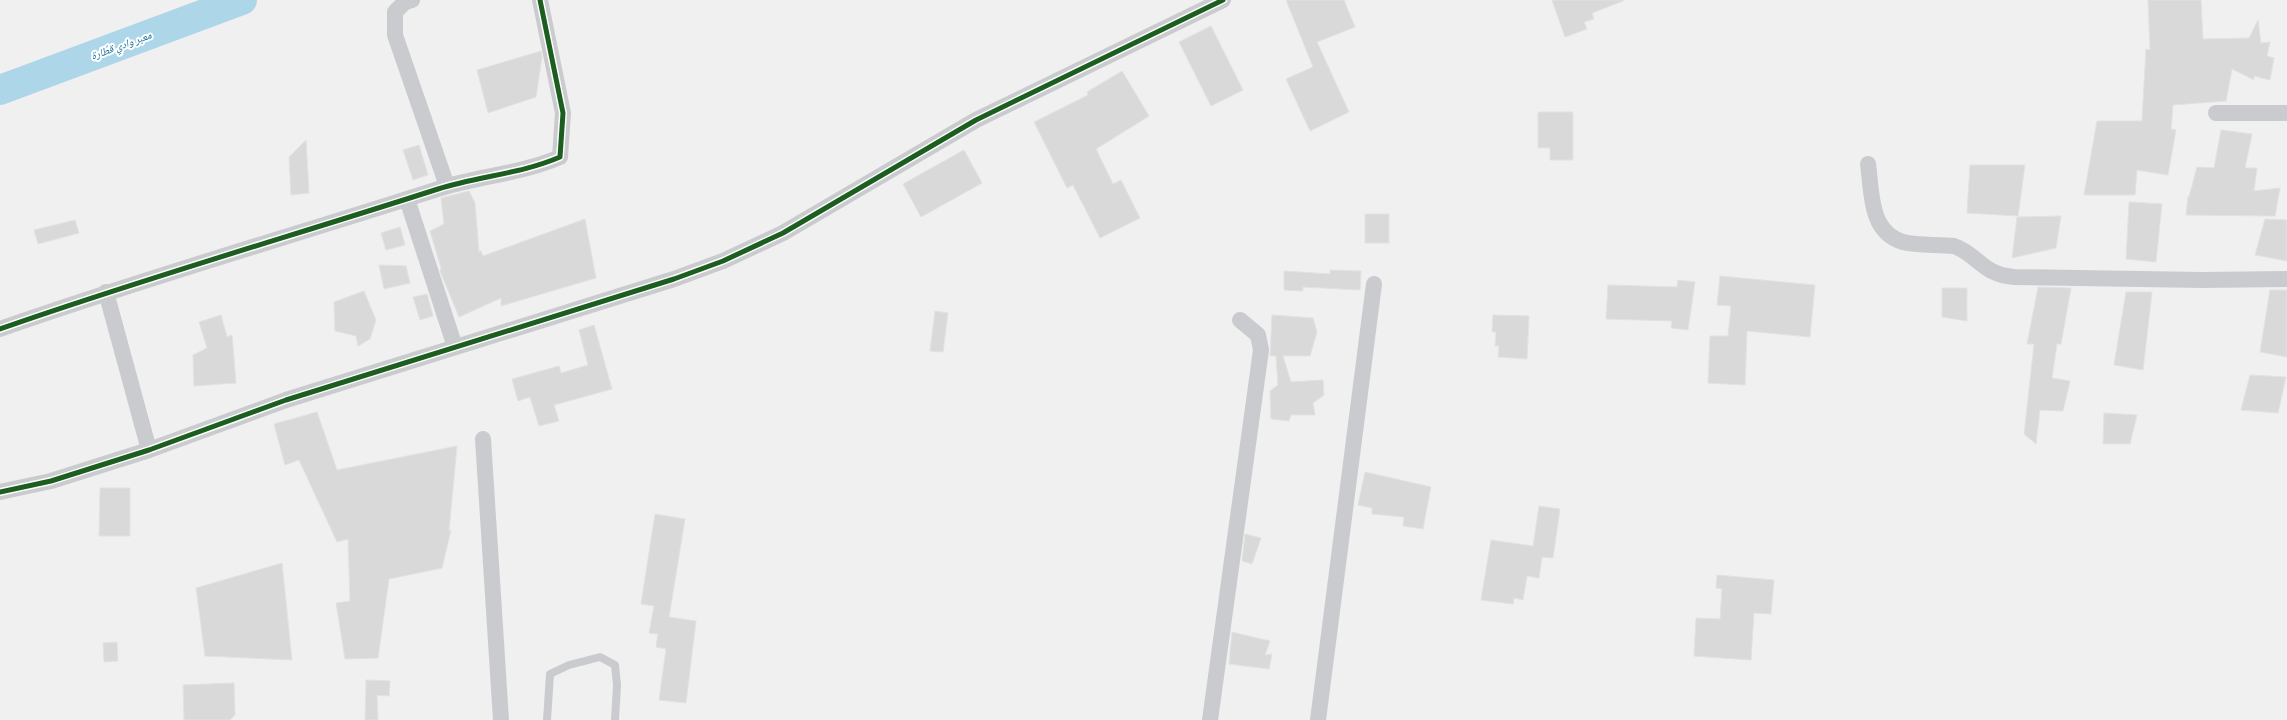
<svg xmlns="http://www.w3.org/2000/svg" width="2287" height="720" font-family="Barlow,'Noto Naskh Arabic',sans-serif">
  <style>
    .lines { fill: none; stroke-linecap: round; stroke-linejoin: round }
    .river { stroke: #aed6e9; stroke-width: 30 }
    .building { fill: #d9d9da; stroke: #e1e2e3 }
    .service { stroke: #cacbce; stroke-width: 8 }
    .minor { stroke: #cacbce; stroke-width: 16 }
    .cycleway-casing { stroke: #fff; stroke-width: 8 }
    .cycleway { stroke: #1b5e20; stroke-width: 5 }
    .labels { text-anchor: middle; stroke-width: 4; stroke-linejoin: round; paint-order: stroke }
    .water-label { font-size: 11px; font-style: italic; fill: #1774a0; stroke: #fff }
  </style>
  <rect width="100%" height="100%" fill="#f0f0f0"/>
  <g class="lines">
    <path class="river" d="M0,90l242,-90"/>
  </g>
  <g class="building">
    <path d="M1286,0h58l11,27 -38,15 32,70 -39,19 -24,-52 27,-12z"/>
    <path d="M1552,0h71v1l-31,12 2,6 -10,3 3,7 -22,8z"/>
    <path d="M2148,0h53l2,39 46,-1 9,-18 3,23 9,-1 -3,14 7,2 -4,22 -16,-4v4l-22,-11 -6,32 -53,4 -2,24 5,1 -8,45 -31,-5 -2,25h-51l13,-74h45l4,-72 4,1z"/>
    <path d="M1211,26l32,64 -32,16 -32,-64z"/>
    <path d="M541,51l1,6 -6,40 -48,16 -11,-43z"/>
    <path d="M1122,71l27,45 -53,33 17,35 8,-4 19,38 -40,20 -27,-53 -6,3 -33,-66 54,-27 -1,-3z"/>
    <path d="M1538,112h35v48h-23v-12h-12z"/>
    <path d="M2221,130l31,4 -7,34h12l-3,23 26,-3 -5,28 -89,-1 2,-19 1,1 8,-30 17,1z"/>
    <path d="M306,140l3,53 -18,2 -2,-38z"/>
    <path d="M419,145l9,30 -15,5 -10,-30z"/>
    <path d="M964,150l18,33 -61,34 -18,-33z"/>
    <path d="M1970,165h55l-7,51 -51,-3z"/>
    <path d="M469,191l6,12 4,49 2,-1 2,5 102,-37 11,59 -95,28v-8l-42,19 -19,-46 1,-3 -11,-37 14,-7 -3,-26z"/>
    <path d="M2129,202l33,2 -6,58 -30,-3z"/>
    <rect x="1365" y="214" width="24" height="29"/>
    <path d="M2061,216l-5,32 -44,10 5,-41z"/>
    <path d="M2265,219l22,1v41l-32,-6z"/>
    <path d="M75,220l4,13 -41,11 -4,-14z"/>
    <path d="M400,227l5,18 -19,5 -5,-17z"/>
    <path d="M379,265l27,1 4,17 -26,6z"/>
    <path d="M1330,270l31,1 -1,19 -57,-3v4l-19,-1v-19l46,3z"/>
    <path d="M1720,276l95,9 -5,52 -63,-6 -2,54 -37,-2 2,-47h18l3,-30 -14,-1z"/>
    <path d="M1678,280l17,2 -7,48 -17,-2 1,-7 -66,-2 2,-34 69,2z"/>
    <path d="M2038,287l33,1 -10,56h-4l-5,34 18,3 -7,30 -23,-1 -4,34 -12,-10 10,-90h-7z"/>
    <path d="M1942,288h25v33l-25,-4z"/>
    <path d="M2270,290h17v67l-27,-5z"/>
    <path d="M364,291l12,29 -6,19 -12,7 -2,-10 -21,-5 -1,-29z"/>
    <path d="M2126,292h26l-9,78 -29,-5z"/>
    <path d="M427,294l6,22 -13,4 -7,-23z"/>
    <path d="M935,311l13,2 -5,39 -13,-1z"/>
    <path d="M221,315l6,22 5,-2 4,48 -42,3 -1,-31 14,-7 -8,-26z"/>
    <path d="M1272,315l41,3 4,14 -7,24h-27l8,26 32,-2 1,15 -11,8 2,12h-24l-2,6 -18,-2 -1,-28 8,-6 -2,-29h-6z"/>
    <path d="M1493,315l36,1 -2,43 -29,-2 1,-11h-4l1,-14h-4z"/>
    <path d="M594,325l18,64 -58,16 5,16 -20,5 -9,-29 -12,4 -6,-22 47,-13 2,7 27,-8 -9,-35z"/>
    <path d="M2250,375l36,2 -8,36 -37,-3z"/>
    <path d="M317,412l20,58 120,-24 -8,85 2,-1 -9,38 -53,11 -11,79 -33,1 -9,-56 14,-2 -2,-62 -11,3 -38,-82 -14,5 -11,-41z"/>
    <path d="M2104,413l33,2 -7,29h-27z"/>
    <path d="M1365,472l66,15 -8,42 -20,-3 1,-9 -32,-3v-6l-14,-3z"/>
    <path d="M100,488h30v48h-31z"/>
    <path d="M1539,506l21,3 -7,49 -11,-1 -3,21 -12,-2 -4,24 -9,-2 -1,6 -32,-4 10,-60 42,6z"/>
    <path d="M655,514l30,5 -16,98 27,4 -10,82 -27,-3 7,-51 -10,-2 2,-13 -9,-1 5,-27 -13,-2z"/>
    <path d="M1245,534l16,4 -9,26 -10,-3z"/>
    <path d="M282,563l10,97 -87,-4 -9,-68z"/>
    <path d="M1717,575l57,5 -3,34 -17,-1 -3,47 -57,-4 2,-38 24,1 2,-30 -6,-1z"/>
    <path d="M1232,632l38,9 -5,14 7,-1 -3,15 -40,-5z"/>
    <path d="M117,642l1,19 -14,1 -1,-19z"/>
    <path d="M366,680l24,1 -1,15 -12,-1 1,25h-13z"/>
    <path d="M234,683l1,32 -5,5h-46l-1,-35z"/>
  </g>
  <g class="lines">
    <path class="service" d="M547,720l3,-46 19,-9 31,-8 15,8 2,20 -2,35"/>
    <g class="minor">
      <path d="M412,0l-7,2 -10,10v23l52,151"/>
      <path d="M2216,113h71"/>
      <path d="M1868,164c4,28 1,68 35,78 15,4 35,2 51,4 25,9 27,28 60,31l188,3 85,-1"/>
      <path d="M407,199l48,148"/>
      <path d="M106,292l43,158"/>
      <path d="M0,329c145,-51 292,-93 438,-140 40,-13 83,-15 122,-32l3,-44 -23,-113"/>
      <path d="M483,439l18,281"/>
      <path d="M0,492l51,-11 98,-31 137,-50 388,-121 49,-18 60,-28 193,-113 247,-120"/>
      <path d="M1210,720l51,-370 -3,-15 -18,-15"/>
      <path d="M1318,720l56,-436"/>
    </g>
    <defs>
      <g id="cycleway">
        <path d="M0,329c145,-51 292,-93 438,-140 40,-13 83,-15 122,-32l3,-44 -23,-113"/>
        <path d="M0,492l51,-11 98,-31 137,-50 388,-121 49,-18 60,-28 193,-113 247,-120"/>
      </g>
    </defs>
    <use href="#cycleway" class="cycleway-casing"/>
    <use href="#cycleway" class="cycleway"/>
  </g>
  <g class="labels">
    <g class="water-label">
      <text transform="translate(121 45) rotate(-20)" y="4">معبر وادي قطّارة</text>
    </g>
  </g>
</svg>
